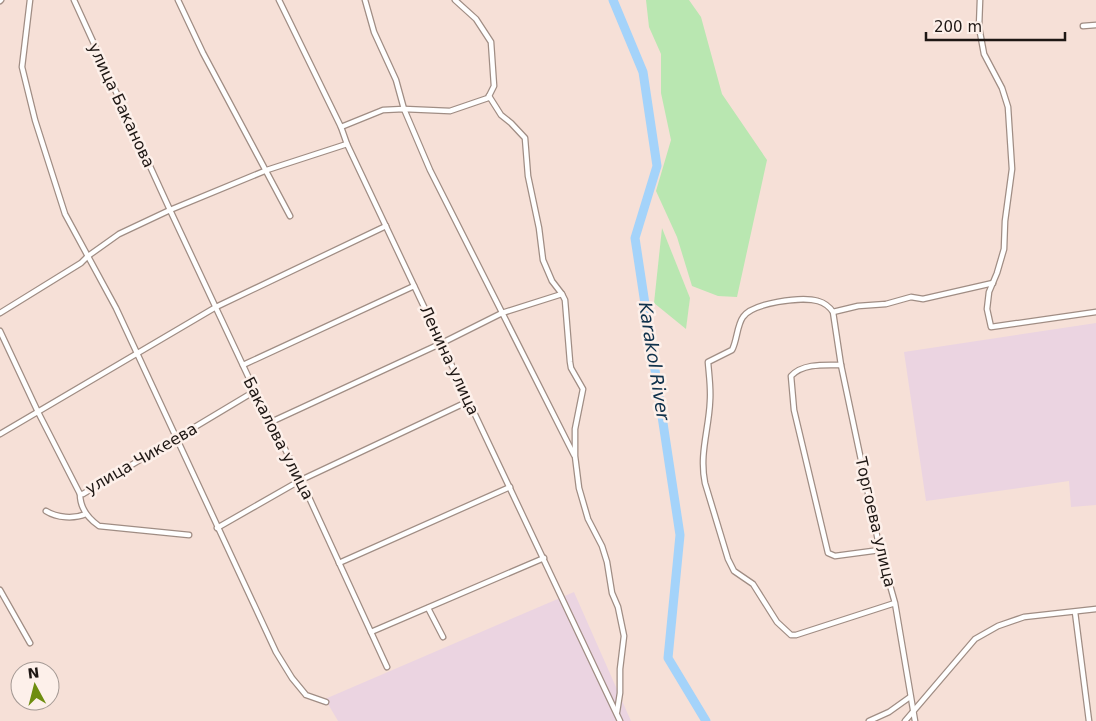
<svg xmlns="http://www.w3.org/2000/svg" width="1096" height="721" font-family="'DejaVu Sans',sans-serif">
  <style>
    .industrial { fill: #ebd4e1 }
    .green { fill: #b9e7b1 }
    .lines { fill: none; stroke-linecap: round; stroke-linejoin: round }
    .river { stroke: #a4d3fa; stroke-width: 9 }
    .street-casing { stroke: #a08d84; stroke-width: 7 }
    .street { stroke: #fff; stroke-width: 4.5 }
    .labels { text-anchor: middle; stroke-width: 5; stroke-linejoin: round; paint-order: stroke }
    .street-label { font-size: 16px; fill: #1e1714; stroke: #fdf0ea }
    .water-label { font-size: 18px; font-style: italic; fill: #0f314b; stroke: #fdf0ea }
  </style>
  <rect width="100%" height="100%" fill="#f6e0d7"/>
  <g class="industrial">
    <path d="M1096,323v182l-25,2 -2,-26 -143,20 -22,-149z"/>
    <path d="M574,592l57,129h-293l-13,-22z"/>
  </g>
  <g class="green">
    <path d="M646,0h43l12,17 21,77 45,66 -30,137 -19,-1 -26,-10 -15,-49 -21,-46 15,-51 -10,-47v-39l-12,-27z"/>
    <path d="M662,228l28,70 -4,31 -32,-26z"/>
  </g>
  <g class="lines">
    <path class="river" d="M613,0l30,72 14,94 -22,72 45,297 -12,123 38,63"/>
    <defs>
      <g id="street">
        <path d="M30,0l-8,67 13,53 30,94 51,94 160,344 16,26 14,17 20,7"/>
        <path d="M74,0l96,210 85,181 46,89 86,187"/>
        <path d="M178,0l25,53 87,163"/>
        <path d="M279,0l62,127 6,17 273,577"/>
        <path d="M365,0l9,32 22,48 8,29 26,61 144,285"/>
        <path d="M980,0l-1,27 5,27 18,34 6,19 4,62 -7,52 -1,28 -7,24 -8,19 -2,17 4,18 105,-15"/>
        <path d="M0,1l1,-1"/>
        <path d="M1083,26l13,-1"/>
        <path d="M489,96l12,19 10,8 14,15 3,38 11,52 4,32 9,21 10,13 3,6 5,62 1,6 12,21 -8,40v27l4,32 9,31 14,27 5,16 5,31 6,14 6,29 -4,33v24l-3,19"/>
        <path d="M341,127l42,-17 21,-1 46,2 38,-13 6,-12 -3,-44 -15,-23 -21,-19"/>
        <path d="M833,312l25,-6 28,-2 25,-7 12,2 70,-16"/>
        <path d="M0,313l81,-50 7,-7 31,-22 51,-24 97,-40 80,-26"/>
        <path d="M0,331l38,81 42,82h3l172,-103"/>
        <path d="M243,365l171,-79"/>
        <path d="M841,365c-16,0 -38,-2 -50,11l3,34 34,143 7,3 45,-6"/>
        <path d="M271,422l171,-79 60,-30 60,-19"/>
        <path d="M0,434l216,-127 170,-81"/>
        <path d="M80,494c0,14 9,25 19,32l90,9"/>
        <path d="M46,511c11,7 28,8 40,3"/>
        <path d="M217,528l84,-48 168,-79"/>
        <path d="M339,563l171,-76"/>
        <path d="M0,590l30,53"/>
        <path d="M895,603l-99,32h-5l-14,-13 -24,-38 -19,-13 -6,-12 -23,-76c-6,-29 4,-54 5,-82 1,-13 -1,-26 -2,-39l24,-12c5,-9 5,-25 11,-33 9,-14 59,-21 75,-16 7,2 11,5 15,11l8,53 39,185 15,53 20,118"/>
        <path d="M428,608l15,29"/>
        <path d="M1075,612l14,109"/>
        <path d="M371,632l173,-74"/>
        <path d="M869,721l20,-9 21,-15"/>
        <path d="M905,721l70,-82 23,-13 26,-9 72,-8"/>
      </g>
    </defs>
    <use href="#street" class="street-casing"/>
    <use href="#street" class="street"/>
  </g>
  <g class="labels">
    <g class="street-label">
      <text transform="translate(122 105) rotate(65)" y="6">улица Баканова</text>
      <text transform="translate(450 360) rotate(65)" y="6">Ленина улица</text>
      <text transform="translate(279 438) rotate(63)" y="6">Бакалова улица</text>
      <text transform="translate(141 458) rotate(-30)" y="6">улица Чикеева</text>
      <text transform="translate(876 522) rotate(77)" y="6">Торгоева улица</text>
    </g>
    <g class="water-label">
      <text transform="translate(654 361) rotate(81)" y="6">Karakol River</text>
    </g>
  </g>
  <g transform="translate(35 686) rotate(353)"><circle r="24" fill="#fdf0ea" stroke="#a49994"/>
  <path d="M0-4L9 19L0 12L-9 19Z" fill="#6e8d0f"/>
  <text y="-8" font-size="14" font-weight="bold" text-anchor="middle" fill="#1e1714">N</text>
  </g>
  <path d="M926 32v8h139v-8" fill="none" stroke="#1e1714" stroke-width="2.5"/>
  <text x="934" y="32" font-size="15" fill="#1e1714" stroke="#fdf0ea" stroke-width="4" paint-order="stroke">200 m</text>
</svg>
